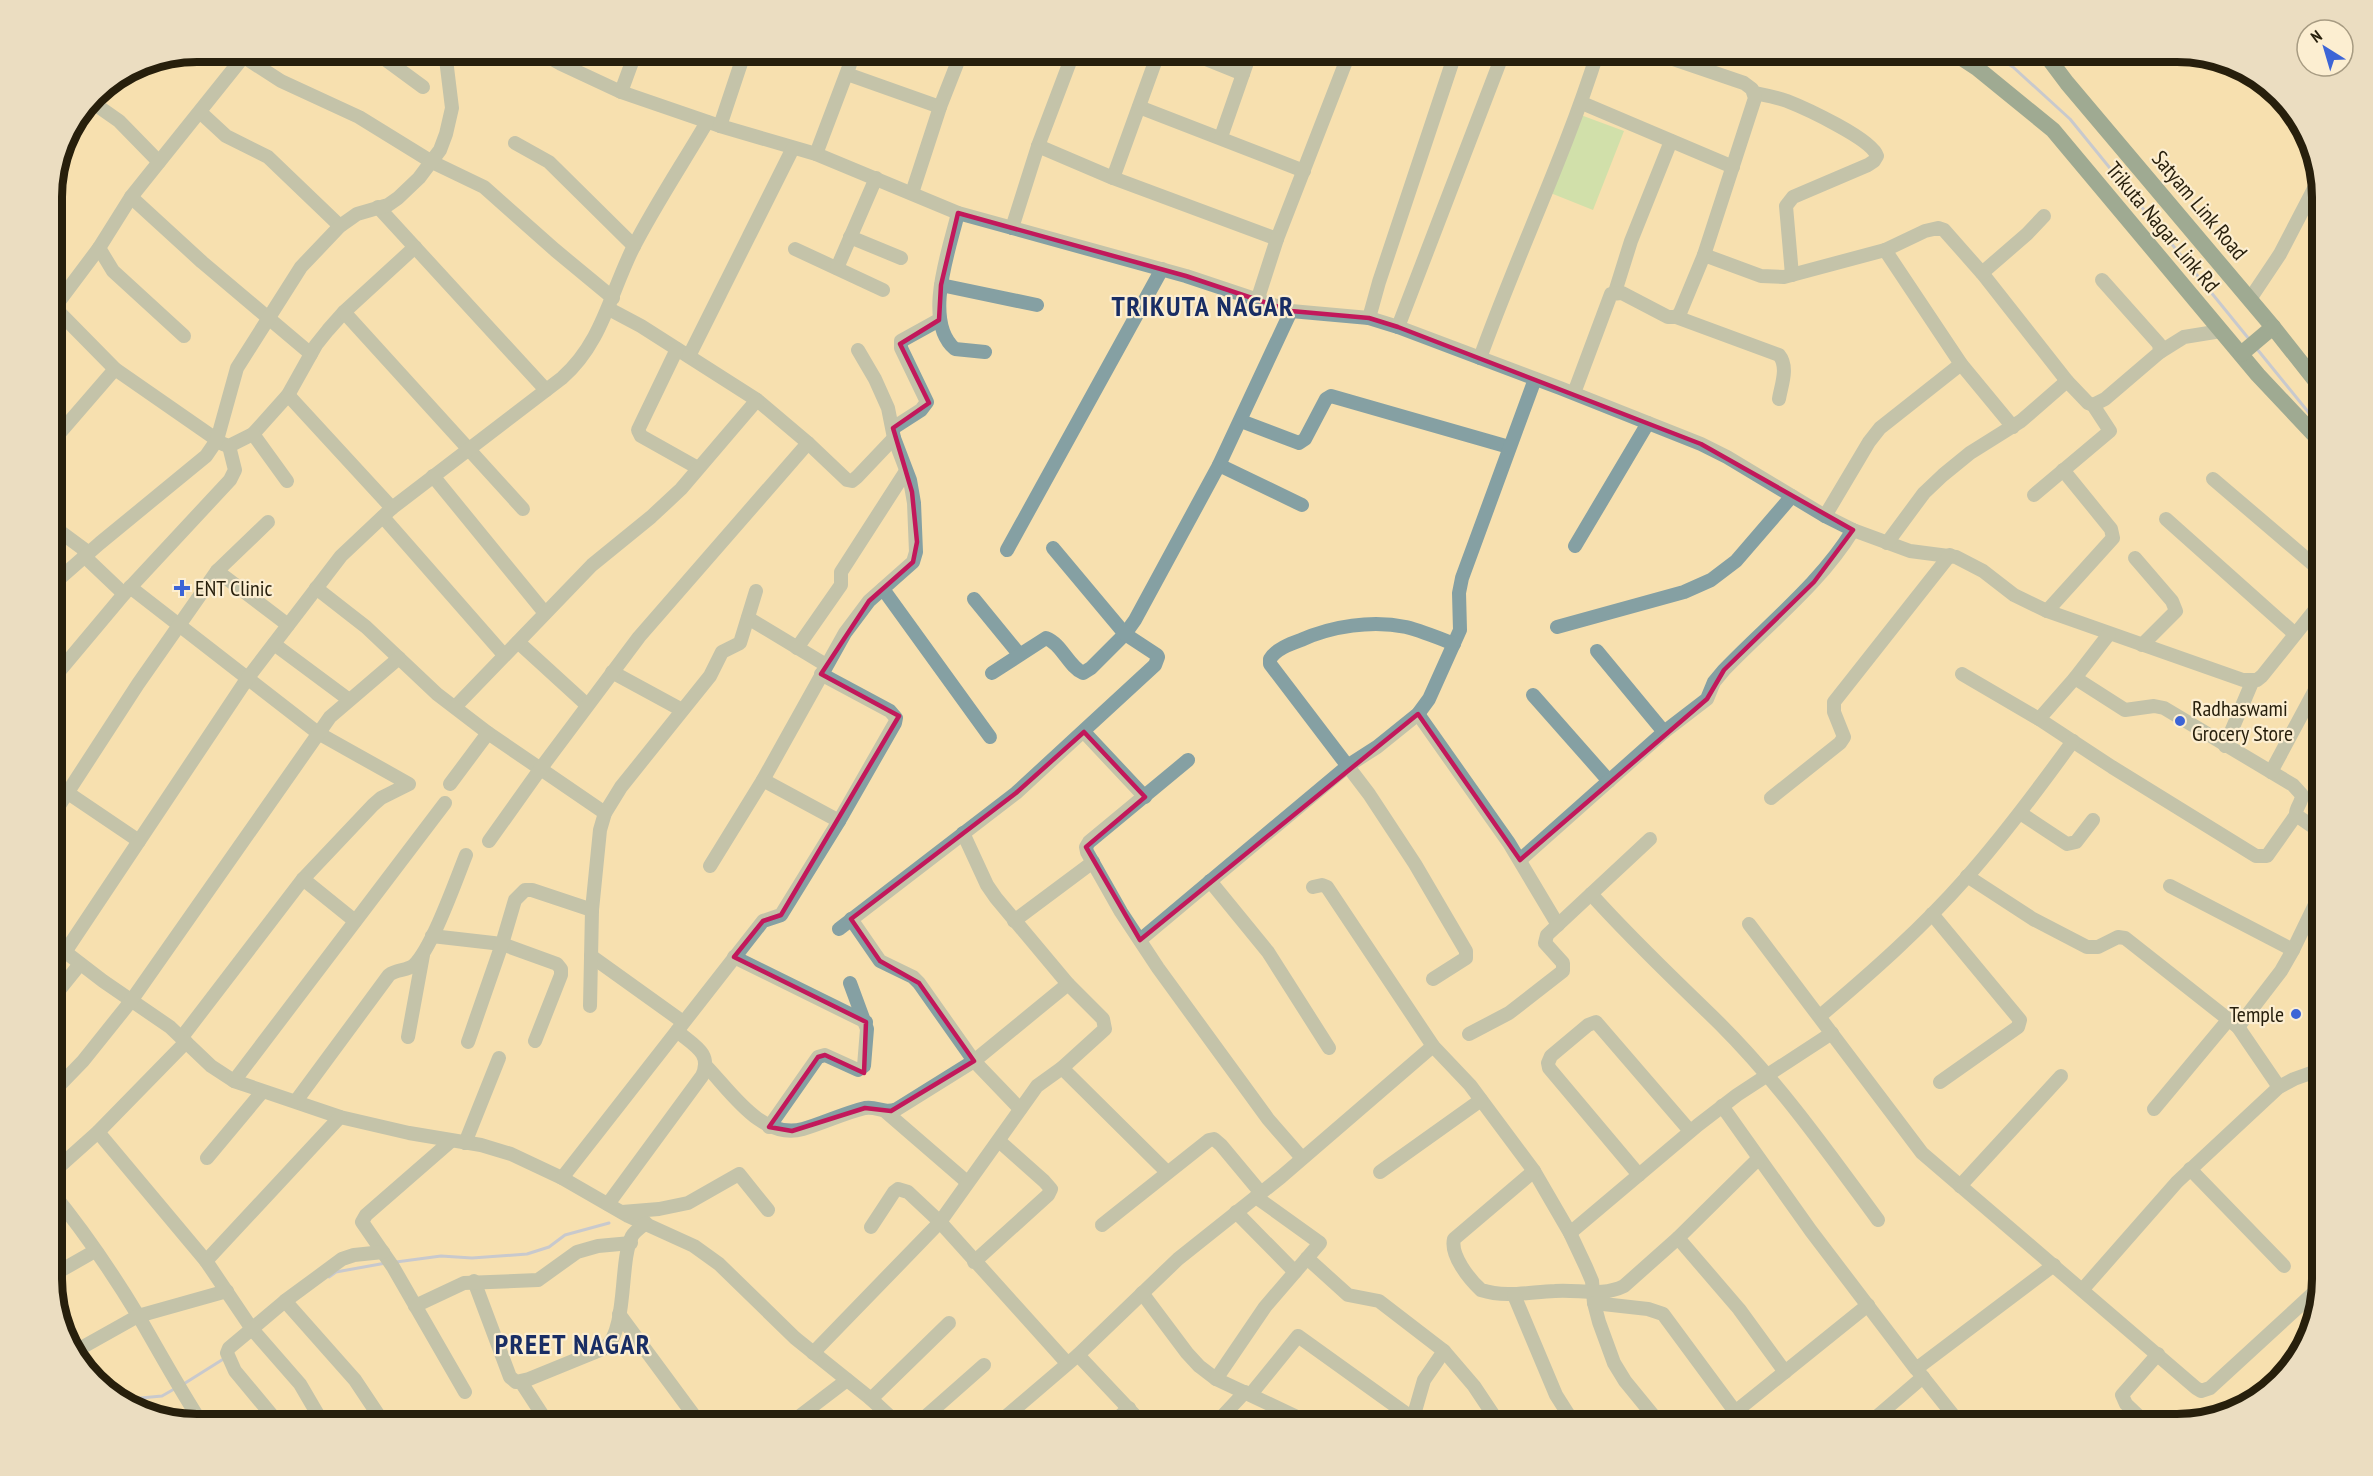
<svg xmlns="http://www.w3.org/2000/svg" width="2373" height="1476" font-family="'PT Sans Narrow',sans-serif">
  <style>
    .green { fill: #a2e0a5 }
    .lines { fill: none; stroke-linecap: round; stroke-linejoin: round }
    .stream { stroke: #8fadf2; stroke-width: 3 }
    .minor { stroke: #85a0a3; stroke-width: 14 }
    .major { stroke: #33686f; stroke-width: 16 }
    .marked { fill: none; stroke: #c2185b; stroke-width: 4.5; stroke-linejoin: round }
    .poi-dot { fill: #3c64d6; stroke: #fceed1; stroke-width: 2 }
    .labels { text-anchor: middle; stroke-width: 4.5; stroke-linejoin: round; paint-order: stroke }
    .street-label { font-size: 22px; fill: #271f0c; stroke: #fceed1 }
    .poi-label { font-size: 22px; fill: #271f0c; stroke: #fceed1; text-anchor: start }
    .district-label { font-size: 28px; font-weight: bold; letter-spacing: 1.5px; fill: #192d64; stroke: #fceed1 }
    .rim { fill: none; stroke: #271f0c; stroke-width: 8 }
  </style>
  <rect width="100%" height="100%" fill="#f7e0af"/>
  <path class="green" d="M1578,114l46,17 -31,79 -45,-18z"/>
  <g class="lines">
    <g class="stream">
      <path d="M1989,52l24,15 57,52 179,220"/>
      <path d="M2257,349l65,80"/>
      <path d="M396,1262l45,-6 31,2 55,-4 22,-7 16,-12 44,-12"/>
      <path d="M329,1277l7,-5 50,-9"/>
      <path d="M182,1385l43,-27"/>
      <path d="M119,1400l43,-4 14,-8"/>
    </g>
    <g class="minor">
      <path d="M374,51l49,36"/>
      <path d="M538,51l23,13 60,28 99,34 96,28 142,59 228,63 105,35 78,7 29,9 162,61 141,56 26,13 98,59 28,14 57,21 46,6 27,14 31,24 33,16 196,69h14l5,-4 60,-75"/>
      <path d="M1186,51l57,23"/>
      <path d="M244,57l37,24 78,36 73,45 52,25 71,63 58,48"/>
      <path d="M1977,68l8,-17"/>
      <path d="M847,74l93,33"/>
      <path d="M621,92l15,-41"/>
      <path d="M1755,93c10,2 21,4 32,8 18,7 85,38 90,55l-3,5 -6,4 -75,32 -7,9 6,69"/>
      <path d="M89,100l30,21 40,41"/>
      <path d="M1582,103l151,64"/>
      <path d="M1139,107l165,64"/>
      <path d="M200,112l26,24 42,21 72,69"/>
      <path d="M720,126l25,-75"/>
      <path d="M1221,137l30,-86"/>
      <path d="M515,143l34,19 85,84"/>
      <path d="M1038,146l75,32 164,61"/>
      <path d="M816,154l39,-103"/>
      <path d="M1113,178l46,-127"/>
      <path d="M912,193l28,-86 22,-56"/>
      <path d="M131,197l71,65 109,92"/>
      <path d="M378,207l168,183"/>
      <path d="M958,213c-8,35 -36,108 -3,136l30,3"/>
      <path d="M1012,228l26,-82 36,-95"/>
      <path d="M850,237l51,21"/>
      <path d="M99,248l14,23 71,65"/>
      <path d="M795,249l88,41"/>
      <path d="M1885,250l76,114 52,63"/>
      <path d="M1704,255l57,21 23,1 101,-27 40,-19 13,-3 6,2 38,43 85,108 21,22 5,2 17,26 -76,64"/>
      <path d="M837,268l39,-90"/>
      <path d="M1982,273l45,-39 17,-18"/>
      <path d="M941,285l96,20"/>
      <path d="M1615,292l16,-51 40,-100"/>
      <path d="M2250,299l30,-45 39,-75"/>
      <path d="M1257,301l20,-62 73,-188"/>
      <path d="M51,304l64,65 108,75 6,2 24,-12 35,-39 28,-50 12,-15 16,-18 71,-65"/>
      <path d="M609,309l32,17 116,74 51,43 39,37 5,1 5,-4 37,-39"/>
      <path d="M51,312l48,-64 32,-51 117,-146"/>
      <path d="M344,312l179,197"/>
      <path d="M1676,317l103,38c10,12 2,31 0,44"/>
      <path d="M1369,318l10,-36 77,-231"/>
      <path d="M1398,327l106,-276"/>
      <path d="M677,349l-39,81 3,6 57,32"/>
      <path d="M2160,352l24,-15 37,-6"/>
      <path d="M689,356l104,-208"/>
      <path d="M1480,358c37,-103 85,-202 118,-307"/>
      <path d="M1574,393l37,-99 11,-1 46,24h8l4,-4 24,-58 51,-157 -3,-9 -8,-6 -94,-32"/>
      <path d="M288,395l104,113"/>
      <path d="M2093,405l12,-6 55,-47 -1,-8 -57,-64"/>
      <path d="M1241,421l58,22 6,-4 21,-40 5,-3 178,51"/>
      <path d="M893,428l28,-18 6,-8 -26,-54v-7l38,-21"/>
      <path d="M253,434l34,47"/>
      <path d="M51,443l64,-74"/>
      <path d="M1219,465l83,40"/>
      <path d="M433,476l112,137"/>
      <path d="M2213,479l109,93"/>
      <path d="M1825,516l44,-74 11,-14 81,-64"/>
      <path d="M383,517l121,138"/>
      <path d="M2166,519l129,115"/>
      <path d="M51,525l38,28"/>
      <path d="M1887,543l37,-50 19,-18 27,-22 51,-32 46,-40"/>
      <path d="M1575,546l73,-123"/>
      <path d="M1007,550l155,-281"/>
      <path d="M84,556l40,38"/>
      <path d="M2135,558l37,43 4,10 -34,34"/>
      <path d="M217,571l71,54"/>
      <path d="M51,586l49,-43 106,-87 11,-16 20,-72 64,-101 39,-41 17,-12 31,-9 10,-7 21,-20 21,-28 6,-16 6,-26 -7,-57"/>
      <path d="M130,587l188,146 91,51 -28,14 -8,7 -70,74 -121,158"/>
      <path d="M316,588l50,39 71,67 51,39 117,80"/>
      <path d="M883,589l107,148"/>
      <path d="M974,599l45,55"/>
      <path d="M2047,611l66,-73 -2,-9 -48,-59"/>
      <path d="M748,618l78,47"/>
      <path d="M1557,627l127,-35 27,-12 25,-19 56,-65"/>
      <path d="M518,642l69,63"/>
      <path d="M274,644l74,55"/>
      <path d="M797,648l44,-63v-13l65,-101"/>
      <path d="M1597,651l67,81"/>
      <path d="M612,672l70,38"/>
      <path d="M992,673l54,-35c16,6 22,28 37,35l8,-5 34,-34 10,-14 84,-155 72,-154"/>
      <path d="M1962,674l77,45 73,48 144,89h11l29,-41"/>
      <path d="M2075,678l50,32 29,-4 10,2 129,77 9,10c0,8 -7,13 -6,20l26,18"/>
      <path d="M51,681l73,-87 106,-114 5,-10 -6,-24"/>
      <path d="M1533,695l76,86"/>
      <path d="M455,707l137,-142 59,-48 30,-28 76,-89"/>
      <path d="M1418,714l91,129 49,82"/>
      <path d="M2039,719l36,-41 34,-44"/>
      <path d="M1084,732l61,65"/>
      <path d="M2225,746l28,-66"/>
      <path d="M1188,760l-99,82 -3,5 1,5 34,60 37,56 110,151 34,39"/>
      <path d="M2271,772l51,-95"/>
      <path d="M763,780l76,41"/>
      <path d="M450,784l38,-51"/>
      <path d="M68,793l71,48"/>
      <path d="M1771,798l69,-55 4,-6 -10,-25v-10l116,-147"/>
      <path d="M2020,813l47,31 9,-2 17,-22"/>
      <path d="M51,818l87,-134 79,-113 51,-49"/>
      <path d="M489,841l52,-73 98,-131 169,-194"/>
      <path d="M1520,860l144,-128 43,-33 7,-17 10,-12c44,-46 96,-86 129,-140"/>
      <path d="M710,866l53,-86 82,-147 24,-32 44,-39 3,-10 -2,-49 -4,-23 -16,-42 -6,-30 -13,-29 -17,-29"/>
      <path d="M1967,876l66,43 54,28h11l20,-10 7,1 113,89 41,60"/>
      <path d="M303,879l52,42"/>
      <path d="M1210,881l58,71 61,96"/>
      <path d="M2170,886l123,64 29,-60"/>
      <path d="M1313,887l9,-2 5,2 106,159 37,39 64,86 36,62 16,34 6,14 2,22 5,19 15,41 11,18 36,44"/>
      <path d="M1591,894c42,47 84,86 129,130 60,60 108,128 158,196"/>
      <path d="M1932,914l88,106 -2,7 -78,55"/>
      <path d="M851,919l29,42 33,16 6,6 55,78 46,48"/>
      <path d="M1014,921l79,-59"/>
      <path d="M1749,924l173,229 274,235 5,3 9,-3 110,-101"/>
      <path d="M839,929l177,-136 139,-128 3,-8 -1,-2 -32,-21 -72,-86"/>
      <path d="M432,936l70,8 55,20 4,5v6l-26,66"/>
      <path d="M1140,940l209,-175 28,-18 41,-33 11,-15 31,-69 -1,-37 3,-15 73,-199"/>
      <path d="M51,941l52,40 67,46 41,39 23,15 106,36 69,16 72,12 30,9 51,24 66,38 66,30 25,18 76,74 76,61 28,26"/>
      <path d="M65,952l182,-273 94,-123 51,-48 170,-130c40,-35 48,-84 71,-130 22,-43 50,-85 74,-126"/>
      <path d="M591,956l92,66"/>
      <path d="M734,957l132,65"/>
      <path d="M1433,979l33,-21v-7l-51,-87 -46,-70 -99,-130v-5c6,-10 20,-15 31,-19 31,-14 71,-20 105,-13 16,4 33,11 48,17"/>
      <path d="M51,1000l29,-36"/>
      <path d="M590,1006l2,-96 8,-80 5,-17 16,-26 89,-111 12,-24 18,-9 16,-52"/>
      <path d="M1820,1016c51,-43 102,-88 146,-138 38,-43 73,-90 107,-137"/>
      <path d="M2238,1027l43,-56 12,-21"/>
      <path d="M1469,1034l40,-21 54,-42v-8l-18,-20 2,-8 103,-96"/>
      <path d="M408,1037l15,-82"/>
      <path d="M468,1042l34,-98 13,-44 10,-10h7l60,20"/>
      <path d="M707,1067c25,26 55,73 96,62 21,-6 41,-16 62,-21 13,-2 18,6 32,1l77,-48 94,-77"/>
      <path d="M1062,1068l105,104"/>
      <path d="M234,1081l211,-278"/>
      <path d="M51,1094l32,-33 48,-60 199,-284 69,-59"/>
      <path d="M296,1101l93,-126c8,-6 18,-4 25,-10 18,-17 42,-85 52,-110"/>
      <path d="M1722,1106l89,125 105,138 138,-104"/>
      <path d="M2154,1109l75,-90"/>
      <path d="M886,1112l81,70"/>
      <path d="M769,1127l49,-70 7,-2 33,15 6,-4 3,-37 -17,-46"/>
      <path d="M98,1132l108,129 134,-144"/>
      <path d="M451,1141l-85,74 -4,7 31,45 72,125"/>
      <path d="M465,1143l34,-85"/>
      <path d="M207,1158l55,-66"/>
      <path d="M2190,1169l94,97"/>
      <path d="M1534,1171l-80,68c-4,16 15,40 27,51 25,8 48,2 74,1 23,-2 47,6 69,-5l54,-48 80,-79"/>
      <path d="M1380,1172l101,-72"/>
      <path d="M51,1174l47,-42 88,-90"/>
      <path d="M1639,1175l-90,-107 -1,-5 3,-7 37,-31 8,-3 94,109"/>
      <path d="M562,1178l201,-257 18,-6 58,-94 56,-98 1,-5 -6,-7 -69,-37"/>
      <path d="M1960,1186l101,-110"/>
      <path d="M51,1191c32,39 62,83 88,126 21,36 41,73 64,108"/>
      <path d="M608,1204l94,-128c11,-23 -9,-31 -25,-45"/>
      <path d="M622,1212l37,-3 29,-6 51,-29 29,36"/>
      <path d="M1236,1212l59,60"/>
      <path d="M1102,1225l107,-85 5,-1 7,6 40,48"/>
      <path d="M871,1227l23,-35 4,-3 10,3 32,30 127,141"/>
      <path d="M1570,1233l128,-108 39,-30 95,-62"/>
      <path d="M1678,1238l61,71 46,63"/>
      <path d="M1307,1258l41,37 31,6 65,50 -20,29 -13,45"/>
      <path d="M206,1261l46,68 48,55 24,41"/>
      <path d="M974,1262l74,-67 3,-6 -7,-8 -45,-40"/>
      <path d="M51,1276l44,-25"/>
      <path d="M474,1281l36,96 6,5 13,-3 76,-31c23,-19 14,-86 27,-112 3,-5 9,-9 14,-13"/>
      <path d="M2083,1289l94,-107 102,-95 15,-8 28,-10"/>
      <path d="M1142,1293l45,60 12,13 17,13 98,46"/>
      <path d="M1514,1295l42,100 19,30"/>
      <path d="M285,1301l70,79 30,45"/>
      <path d="M1594,1303l54,6 15,5 82,111"/>
      <path d="M415,1306l49,-23 74,-3 39,-28 21,-6 33,-3"/>
      <path d="M619,1314l82,111"/>
      <path d="M1444,1351l30,35 26,39"/>
      <path d="M72,1353l66,-37 89,-25"/>
      <path d="M813,1353l127,-131 97,-136 25,-18 43,-39 -2,-10 -35,-35 -72,-86 -9,-13 -24,-52"/>
      <path d="M1078,1355l66,70"/>
      <path d="M1918,1371l43,54"/>
      <path d="M1216,1379l49,-72 55,-64 -64,-46"/>
      <path d="M521,1382l28,43"/>
      <path d="M1251,1394l47,-58 124,89"/>
      <path d="M871,1399l78,-76"/>
      <path d="M2230,1411l5,-2"/>
      <path d="M1735,1412l133,-107"/>
      <path d="M280,1425l-45,-54 -8,-18 2,-5 56,-47 57,-42 12,-4 29,-3"/>
      <path d="M788,1425l59,-45"/>
      <path d="M916,1425l68,-60"/>
      <path d="M996,1425l82,-70 100,-96 103,-82 152,-131"/>
      <path d="M1110,1425l19,-17"/>
      <path d="M1199,1425l6,-4 7,2 6,-2 27,-29"/>
      <path d="M1867,1425l56,-48"/>
      <path d="M2148,1425l-22,-21 -4,-9 36,-41"/>
    </g>
    <g class="major">
      <path d="M1951,51l26,17 76,62 205,245 64,68"/>
      <path d="M2043,51l24,32 206,244 49,62"/>
      <path d="M2241,354l32,-27"/>
    </g>
  </g>
  <path d="M0 0H2373V1476H0ZM958,213l228,63 105,35 78,7 29,9 303,117 152,86 -39,52 -90,88 -17,29 -187,161 -102,-146 -278,226 -54,-93 59,-50 -61,-65 -68,61 -165,126 29,42 39,22 55,78 -83,50 -26,-3 -73,23 -23,-4 49,-70 7,-2 39,18 2,-51 -132,-65 29,-36 18,-6 118,-199 -78,-42 48,-73 44,-39 4,-20 -5,-50 -19,-64 36,-25 -29,-59 39,-24 2,-35z" fill="#f7e0af" fill-opacity=".55" fill-rule="evenodd"/>
  <path class="marked" d="M958,213l228,63 105,35 78,7 29,9 303,117 152,86 -39,52 -90,88 -17,29 -187,161 -102,-146 -278,226 -54,-93 59,-50 -61,-65 -68,61 -165,126 29,42 39,22 55,78 -83,50 -26,-3 -73,23 -23,-4 49,-70 7,-2 39,18 2,-51 -132,-65 29,-36 18,-6 118,-199 -78,-42 48,-73 44,-39 4,-20 -5,-50 -19,-64 36,-25 -29,-59 39,-24 2,-35z"/>
  <g class="poi-dot">
    <path d="M179 579h6v6h6v6h-6v6h-6v-6h-6v-6h6z"/>
    <circle cx="2180" cy="721" r="6"/>
    <circle cx="2296" cy="1014" r="6"/>
  </g>
  <g class="labels">
    <g class="street-label">
      <text transform="translate(2200 205) rotate(50)" y="8">Satyam Link Road</text>
      <text transform="translate(2163 227) rotate(50)" y="8">Trikuta Nagar Link Rd</text>
    </g>
    <g class="poi-label">
      <text x="195" y="596">ENT Clinic</text>
      <text x="2192" y="716">Radhaswami<tspan x="2192" dy="25">Grocery Store</tspan></text>
      <text x="2284" y="1022" text-anchor="end">Temple</text>
    </g>
    <g class="district-label">
      <text x="1203" y="316">TRIKUTA NAGAR</text>
      <text x="573" y="1354">PREET NAGAR</text>
    </g>
  </g>
  <path d="M0 0H2373V1476H0ZM197 62H2177A135 135 0 0 1 2312 197V1279A135 135 0 0 1 2177 1414H197A135 135 0 0 1 62 1279V197A135 135 0 0 1 197 62Z" fill="#ebddc1" fill-rule="evenodd"/>
  <path class="rim" d="M197 62H2177A135 135 0 0 1 2312 197V1279A135 135 0 0 1 2177 1414H197A135 135 0 0 1 62 1279V197A135 135 0 0 1 197 62Z"/>
  <g transform="translate(2325 48) rotate(323)"><circle r="28" fill="#fceed1" stroke="#a79b82" stroke-width="1.5"/>
  <path d="M0-4.5L10 22L0 15L-10 22Z" fill="#3c64d6"/>
  <text y="-9" font-size="16" font-weight="bold" text-anchor="middle" fill="#271f0c">N</text>
  </g>
</svg>
